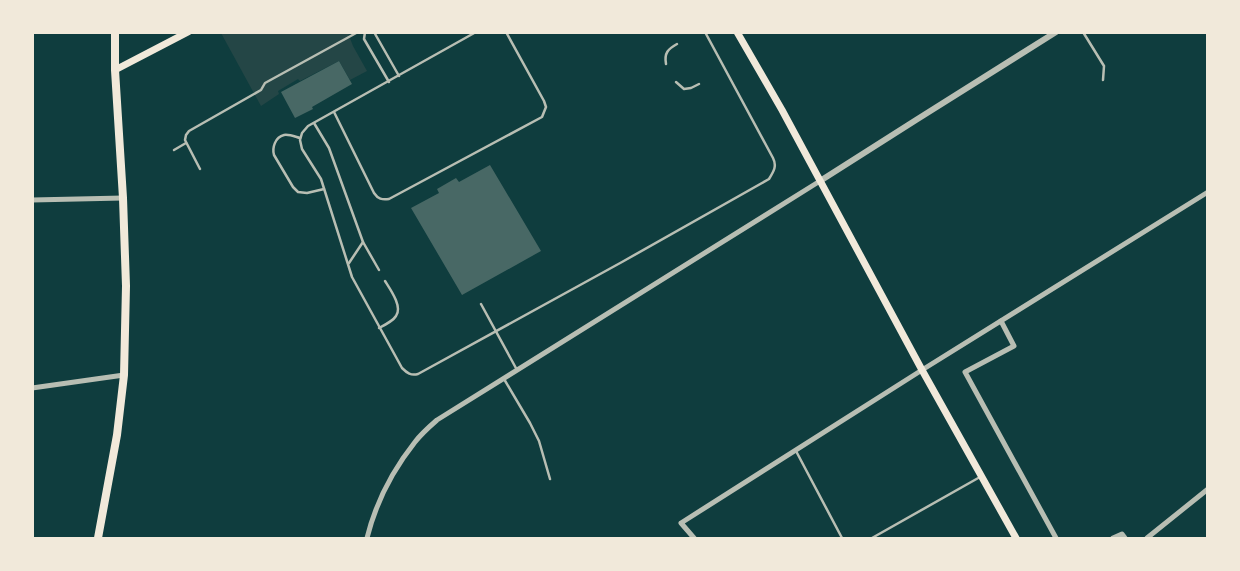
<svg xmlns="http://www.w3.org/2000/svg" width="1240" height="571" font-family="'Sofia Sans Condensed',sans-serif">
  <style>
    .green { fill: #244646 }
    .building { fill: #486865 }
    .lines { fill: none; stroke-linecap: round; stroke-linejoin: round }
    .service { stroke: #b8beb3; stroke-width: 2.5 }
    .minor { stroke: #b8beb3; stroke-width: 5 }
    .tertiary { stroke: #b8beb3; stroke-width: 6 }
    .secondary { stroke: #f1e9da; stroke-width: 7 }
    .primary { stroke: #f1e9da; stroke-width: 8 }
  </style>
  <rect width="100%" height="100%" fill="#0f3d3e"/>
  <path class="green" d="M221,33h127l5,13 14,25 -17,9 -11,-19 -39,20 -2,-2 -20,12 1,3 -18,12z"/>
  <g class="building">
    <path d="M339,61l13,23 -40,23 1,2 -18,9 -14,-26z"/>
    <path d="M490,165l51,86 -79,44 -51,-87 28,-15 -2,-4 19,-11 3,4z"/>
  </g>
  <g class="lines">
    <g class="service">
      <path d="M365,32l-1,7 25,43"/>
      <path d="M374,32l25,44"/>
      <path d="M476,32l-168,94 -6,7 -2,7 2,9 19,30 31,98 50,91c5,5 9,8 16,6l204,-112 147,-83c5,-8 8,-13 4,-21l-68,-126"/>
      <path d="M1083,32l21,34 -1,14"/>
      <path d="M666,64c-2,-11 2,-15 11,-20"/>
      <path d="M676,82l8,7 7,-1 8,-4"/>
      <path d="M334,112l40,81c4,6 8,7 15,6l153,-82 4,-10 -2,-6 -38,-69"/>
      <path d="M314,123l15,25 34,94 16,28"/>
      <path d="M300,138c-4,-1 -11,-4 -16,-3 -9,2 -12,13 -10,20l19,32 5,5 9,1 17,-4"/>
      <path d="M174,150l12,-7"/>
      <path d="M200,169l-15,-29 1,-5 3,-4 72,-41 4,-7 93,-51"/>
      <path d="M349,263l14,-21"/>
      <path d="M481,304l36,66"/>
      <path d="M379,328c6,-3 14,-7 17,-12 7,-9 -6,-27 -11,-35"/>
      <path d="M504,379l26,44 9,18 11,38"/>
      <path d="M796,451l46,87"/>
      <path d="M872,538l108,-61"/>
    </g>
    <g class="minor">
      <path d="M32,200l91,-2"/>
      <path d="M1001,321l13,25 -49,26 91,166"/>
      <path d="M32,388l92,-13"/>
      <path d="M367,538c9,-36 25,-67 48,-96 6,-8 14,-15 22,-22l383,-239"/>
      <path d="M694,538l-13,-15 241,-153 286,-178"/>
      <path d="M1113,538l9,-4 3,4"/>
      <path d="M1147,538l61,-49"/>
    </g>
    <path class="tertiary" d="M820,181l96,-61 140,-88"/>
    <g class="secondary">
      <path d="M737,32l45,78 140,260 94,168"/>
      <path d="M115,70l73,-38"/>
    </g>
    <path class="primary" d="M98,538l19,-103 7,-60 2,-89 -3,-88 -8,-128v-38"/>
  </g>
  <rect width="1240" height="571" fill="none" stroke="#f1e9da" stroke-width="68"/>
</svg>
